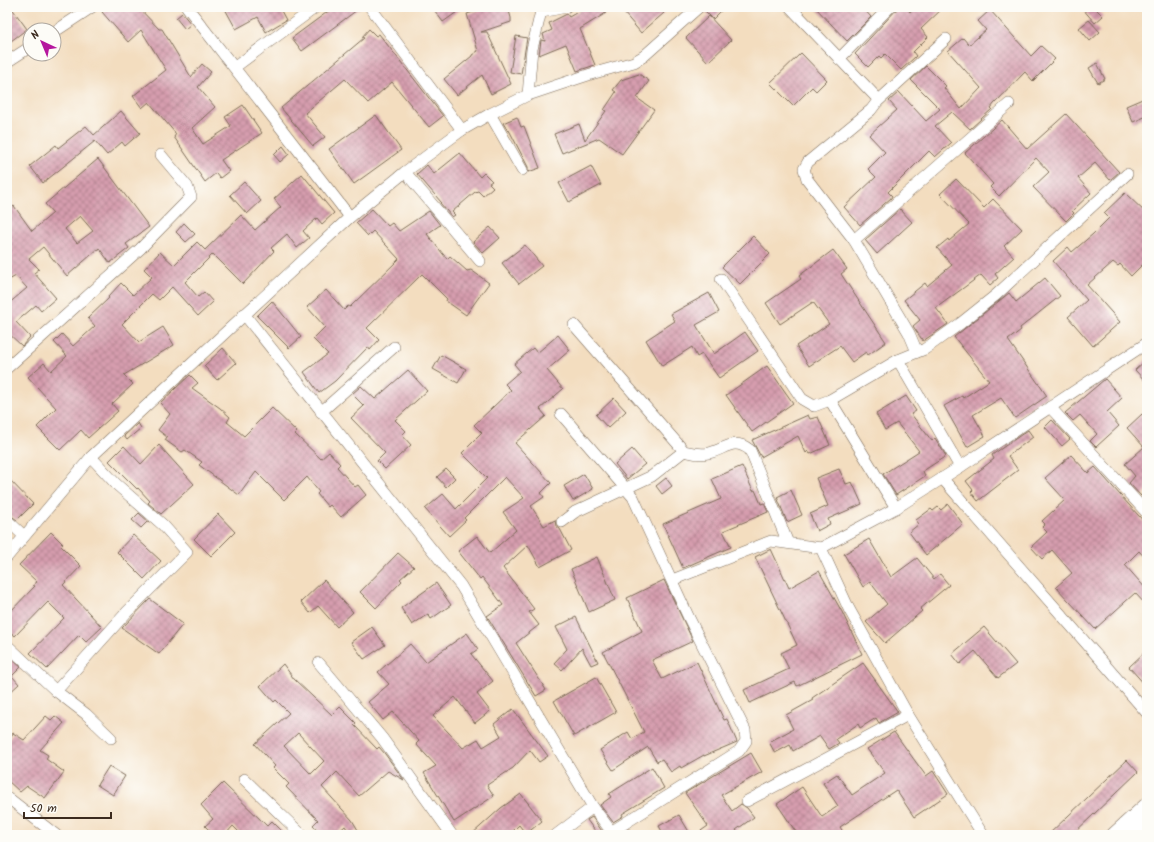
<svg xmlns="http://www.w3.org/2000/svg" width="1154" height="842" font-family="Kalam,sans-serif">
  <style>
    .building { fill: url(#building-cross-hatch); fill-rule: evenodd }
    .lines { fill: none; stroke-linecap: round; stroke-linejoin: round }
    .street-casing { stroke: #7b6956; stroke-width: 12 }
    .secondary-casing { stroke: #7b6956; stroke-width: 16 }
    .street { stroke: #fff; stroke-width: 11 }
    .secondary { stroke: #fff; stroke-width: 15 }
  </style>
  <defs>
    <pattern id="building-cross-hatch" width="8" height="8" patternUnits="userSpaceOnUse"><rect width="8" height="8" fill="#d69dae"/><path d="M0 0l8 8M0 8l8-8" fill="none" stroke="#af808d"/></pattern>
  </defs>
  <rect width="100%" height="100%" fill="#fdfcf7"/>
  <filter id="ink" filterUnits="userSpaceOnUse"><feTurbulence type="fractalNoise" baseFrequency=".025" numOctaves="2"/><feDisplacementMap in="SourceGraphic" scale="8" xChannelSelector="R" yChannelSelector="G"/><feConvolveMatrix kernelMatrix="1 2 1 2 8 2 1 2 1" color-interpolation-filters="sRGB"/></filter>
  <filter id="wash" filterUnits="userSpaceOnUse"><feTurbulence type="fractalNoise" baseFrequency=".012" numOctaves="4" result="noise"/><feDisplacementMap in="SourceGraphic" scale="16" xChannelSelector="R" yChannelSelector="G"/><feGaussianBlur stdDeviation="0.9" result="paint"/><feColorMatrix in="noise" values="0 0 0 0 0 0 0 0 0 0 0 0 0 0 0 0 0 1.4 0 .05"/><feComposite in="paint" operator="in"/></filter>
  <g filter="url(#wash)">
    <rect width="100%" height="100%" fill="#f3ddbf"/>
    <g id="blocks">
      <g class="building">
        <path d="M7,7h4l16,22 -20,15z"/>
        <path d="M108,7h30l21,22h3l29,48 11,-13 9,8 -13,15 17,20 -23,21 11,16 28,-18 -6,-9 18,-12 19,28 -41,27 8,11 -9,7 -4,-5 -11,9 -31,-45 2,-3 -27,-32 -7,6 -9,-12 33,-26 -25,-40 -13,12 -26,-30z"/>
        <path d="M224,7h55l7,13 -20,12 -8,-15 -22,12z"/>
        <path d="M334,7h27l-59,44 -10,-13z"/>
        <path d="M432,7h32l-21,15z"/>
        <path d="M489,7h19l3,11v4l-30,10h6l24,52 -20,10 -9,-19 -25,20 -13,-16 28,-23v-1l6,-4 -11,-37z"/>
        <path d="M586,7h16l4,6 -26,16 15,36 -18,6 -11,-27 -27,11 2,-15 4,1 -2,-7 9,-4 -3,-7 18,-9 2,3z"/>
        <path d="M631,7h28l5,6 -23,20 -17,-20z"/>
        <path d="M710,7h15l-12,12 -8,-8z"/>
        <path d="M815,7h47l9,10 -24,24z"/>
        <path d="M899,7h6l5,5 5,-5h29l-23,22 7,8 -15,15 3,4 -15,14 -16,-16 -4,4 -2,-2 -11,11 -13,-13z"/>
        <path d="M1081,7h13l9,9 -8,7z"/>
        <path d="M990,10l41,46 10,-10 14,13 -22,22 -8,-9 -31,32 -3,4 1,1 -22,20 -18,-17 -17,14 16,17 -16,14 -6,-6 -41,41 4,4 -1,2 -31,27 -16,-18 32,-30 -8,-8 17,-17 -16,-17 28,-25 -8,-9 10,-9 27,29 14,-12 -29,-29 15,-14 20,20 -2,2 17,21 20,-21 -33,-37 15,-13 6,7 17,-15 -8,-9z"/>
        <path d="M182,13l9,11 -6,5 -9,-11z"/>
        <path d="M709,16l22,24 -23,22 -22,-24z"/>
        <path d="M1089,20l11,12 -10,9 -11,-13z"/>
        <path d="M369,29l7,7 3,-2 64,82 -14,11 -37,-45 -24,21 -23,-24 -40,34 20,24 -12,9 -32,-38 83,-70 -2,-1z"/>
        <path d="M516,36l11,2 -6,36 -11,-2z"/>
        <path d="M801,53l26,27 -11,11 -4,-4 -19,19 -23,-23z"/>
        <path d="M1097,63l8,16 -7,4 -9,-15z"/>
        <path d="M639,74l10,7 -12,17 17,12 -32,44 -23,-16 -37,15 -8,-19 25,-10 6,16 21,-29 -2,-1 12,-18 -3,-2 8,-10z"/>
        <path d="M1147,97v19l-14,6 -7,-16z"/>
        <path d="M121,111l19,22 -15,13 -3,-4 -15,13 -12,-14 -52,42 -13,-17 26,-21 2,3 28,-22 8,9z"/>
        <path d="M1066,114l53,58 -9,8 -15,-17 -17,15 13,15 -19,18 2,2 -8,8 -33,-34 16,-15 -13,-14 -37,38 -9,-9 3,-3 -28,-31 37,-33 25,29z"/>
        <path d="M376,115l25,35 -47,34 -25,-35z"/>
        <path d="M517,117l4,10 3,-1 16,42 -12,4v-5l-19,-37 -1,1 -5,-8z"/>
        <path d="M283,146l6,8 -9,8 -6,-7z"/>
        <path d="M460,153l20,24 4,-4 8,8 -3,2 4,4 -10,9 -5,-5 -3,1 -23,20 3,3 -3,2 -12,-14 1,-1 -24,-28 10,-9 7,9z"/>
        <path d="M98,159l51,68 -23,17 3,4 -19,15 -11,-15 -32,28 -24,-29 -14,12 10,10 -5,4 22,25 -15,13 -5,-6 -20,17 14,15 -8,9 -15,-14v-27l20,-17 -11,-12 -9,5v-70l7,-5 18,25 21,-18 -8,-9zM80,216l13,15 -16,12 -12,-14z"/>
        <path d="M591,166l10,19 -32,17 -10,-19z"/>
        <path d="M302,174l32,39 -12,11 -5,-6 -14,13 6,7 -12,10 -10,-14 -16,14 3,3 -31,33 -30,-30 -28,28 13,15 6,-5 9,10 -15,14 -26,-29 -13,13 -7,-6 -30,30 17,18 24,-15 11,18 -50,30 9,9 -21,20 6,7 -30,27 -7,-8 -21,20 -23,-23 19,-19 -28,-31 16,-14 7,8 16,-15 -13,-14 8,-8 11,12 22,-20 -7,-8 21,-20 -1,-1 13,-14 12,12 19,-18 -8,-8 16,-17 14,13 23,-23 8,8 36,-35 14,15 26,-23 -7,-8z"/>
        <path d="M956,179l28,29 9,-9 29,30 -18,17 10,11 -19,17 3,4 -8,7 -9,-10 -45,33 12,16 -25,17 -10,-15 7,-6 -16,-20 21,-17 2,3 25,-21 -15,-17 11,-9 1,2 20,-17 -29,-30z"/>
        <path d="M244,182l17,19 -14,13 -17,-19z"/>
        <path d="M1125,193l22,21v46l-16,16 -11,-12 -2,2 -5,-4 -26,23 33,37 -27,24 -25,-29 19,-17 -34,-39 15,-14 4,5 21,-18 16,-16 -5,-5z"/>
        <path d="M372,209l16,17 4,-3 7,8 30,-20 11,14 -13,9 20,25 3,-3 17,15 4,-1 18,13 -23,32 -20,-14 1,-2 -25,-25 -55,54 12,12 -9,10 -2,-3 -33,34 -16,12 -15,-21 24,-18 -15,-15 12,-12 -18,-20 19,-17 18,20 4,-4 2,1 49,-48 -26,-28 -5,5 -12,-13z"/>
        <path d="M900,209l12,13 -35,32 -12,-14z"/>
        <path d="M184,223l11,11 -9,8 -10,-10z"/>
        <path d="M490,227l10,11 -17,15 -10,-11z"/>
        <path d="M753,236l17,18 -30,30 -18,-17z"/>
        <path d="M525,245l17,21 -23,18 -17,-21z"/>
        <path d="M833,250l14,19 -6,5 45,68 -18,13 -2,-3 -14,10 -12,-16 -31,20 -13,-20 33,-22 -16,-22 -33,22 -14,-21 35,-24 -2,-3z"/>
        <path d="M1045,278l15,18 -40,32 1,2 -13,10 39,56 -32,22 -14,-20 -28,17 12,21 -18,11 -23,-41 18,-10 1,2 26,-17 -35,-44 55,-44 7,9z"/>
        <path d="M709,293l10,19 -23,13 18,29 31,-22 13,19 -39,27 -17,-24 -5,3 -5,-10 -30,19 -16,-26 29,-19 -4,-7z"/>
        <path d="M272,301l29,36 -12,11 -32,-32z"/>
        <path d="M558,335l12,15 -23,20 16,19 -23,20 6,7 -31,27 36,40 -10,10 3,4 -13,9 13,20 11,-6 1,6 4,3 11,21 -31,17 -12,-22 -25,23 31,41 -5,3 10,13 -23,18 30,47 -10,6 -49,-80 16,-11 -21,-28 -2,2 -22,-28 19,-15 13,17 26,-23 -13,-18 21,-14 -19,-21 -41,41 2,2 -17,16 -24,-27 18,-15 13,15 31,-31 -25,-25 20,-20 -8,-8 37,-35 -6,-6 15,-13 -6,-7 19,-16 4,5z"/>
        <path d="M223,348l13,15 -19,17 -13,-14z"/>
        <path d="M441,355l25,14 -8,14 -25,-14z"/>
        <path d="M1147,359v24l-12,-13z"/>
        <path d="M767,366l26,37 -41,29 -26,-37z"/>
        <path d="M408,370l19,21 -32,29 11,11 -4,4 9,10 -26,24 -8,-8 8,-8 -34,-35 13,-12 -12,-12 9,-8 14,13z"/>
        <path d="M190,375l8,8 -6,5 28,20 10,9 -3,5 17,14 28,-28 25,24 -2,2 26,25 8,-7 11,12 -3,3 18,20 3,-2 8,10 -25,22 -11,-12 -2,2 -11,-13 2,-2 -12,-15 -23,23 -28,-28 -17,23 -40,-30 3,-3 -17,-12 -3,2 -17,-12 2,-3 -9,-7 12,-16 -10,-11z"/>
        <path d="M1105,379l17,19 -15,14 12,14 -23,21 -6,-6 7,-7 -17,-19 -7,6 -8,-8z"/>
        <path d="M906,396l10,15 -5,3 21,27 3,-3 11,18 -23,15 2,5 -29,19 -13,-21 36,-23 -22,-28 -12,7 -9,-16z"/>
        <path d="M614,398l12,13 -18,17 -12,-13z"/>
        <path d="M1142,414l5,5v73l-6,4 -12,-13 6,-7 -10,-12 19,-17 -17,-19z"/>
        <path d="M808,415l2,4 8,-2 12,28 -20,9 -2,-3 -2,2 -8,-17 -37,21 -9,-17z"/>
        <path d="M1052,420l18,19 -8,7 -17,-19z"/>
        <path d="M138,423l3,5 -14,12 -3,-4z"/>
        <path d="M1028,430l5,7 -25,19 10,14 -40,31 -7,-9 2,-2 -7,-9 28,-22 -2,-4z"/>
        <path d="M159,445l35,39 -33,30 -13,-11 2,-2 -12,-13 -1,1 -28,-28 15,-15 17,18z"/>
        <path d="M632,449l13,15 -18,15 -12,-15z"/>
        <path d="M1071,455l17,18 7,-6 52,58v35l-8,-9 -14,14 22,25v16l-12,-13 -40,36 -39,-42 16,-14 -20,-23 -10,9 -11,-12 16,-15 -5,-5 3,-3 -3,-3 23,-21 -20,-22z"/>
        <path d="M742,466l11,25 2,-1 6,14 3,-1 4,9 -45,19 8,16 -48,21 -20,-44 58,-25 -9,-20z"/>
        <path d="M446,469l9,9 -9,9 -9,-10z"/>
        <path d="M839,469l7,15 6,-2 10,22 -34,15 2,5 -13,7 -7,-17 18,-8 -12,-28z"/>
        <path d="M584,474l9,15 -20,12 -9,-15z"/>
        <path d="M7,477l26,27 -16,16 -10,-7z"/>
        <path d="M666,478l6,8 -10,8 -6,-8z"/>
        <path d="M791,490l11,25 -15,7 -10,-25z"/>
        <path d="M948,504l15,20 -37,31 -17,-23 10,-8 -3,-4 15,-11 2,2 5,-4 3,3z"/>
        <path d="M139,513l11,10 -3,-1 -6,6 -9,-8z"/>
        <path d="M218,514l17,18 -24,24 -17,-17z"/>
        <path d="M51,532l12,12 -2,2 20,20 -18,19 39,42 -16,15 -7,-7 -32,34 -17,-16 34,-35 -16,-16 -33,34 -8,-7v-14l28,-29 -2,-1 4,-3 -18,-17z"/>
        <path d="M133,535l28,26 -17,18 -27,-27z"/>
        <path d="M869,539l22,38 26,-19 17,21 6,-5 9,11 -29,24 2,2 -37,32 -19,-21 21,-18 -17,-22 -7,5 -19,-33z"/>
        <path d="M771,549l18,39 30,-17 23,41 20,42 -65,32 -2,-4 -45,21 -6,-13 45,-21 -8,-16 16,-8 -42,-88z"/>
        <path d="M398,553l16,14 -14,12 2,2 -26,27 -16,-16z"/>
        <path d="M597,557l18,43 -26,12 -18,-43z"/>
        <path d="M324,580l29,32 -16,15 -19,-21 -8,7 -9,-11z"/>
        <path d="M664,580l29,61 -41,19 10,19 35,-17 27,58 3,-1 10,23 -33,14v-1l-23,13 -1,-2 -9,6 -9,-13 -5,3 -9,-15 -35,23 -13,-20 28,-18 4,7 12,-7 -41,-80 39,-21 -15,-33z"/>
        <path d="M436,583l15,22 -20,14 -3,-5 -16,11 -11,-17z"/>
        <path d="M150,599l33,25 -24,30 -37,-26z"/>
        <path d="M576,617l22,45 -7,3 -9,-17 -20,22 -8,-7 13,-14 -11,-22z"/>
        <path d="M372,627l13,18 -21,14 -13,-17z"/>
        <path d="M984,627l32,37 -18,14 -23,-27 -15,13 -8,-10z"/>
        <path d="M467,633l11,16 -7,5 22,27 -16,13 13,17 -15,12 -20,-26 -22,19 30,32 15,-9 5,8 18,-11 -7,-12 19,-15 35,47 -9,6 -9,-12 -17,18 -26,17 7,11 -40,26 -30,-49 12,-7 -20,-22 3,-3 -26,-29 -10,8 -15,-18 21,-18 -11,-12 32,-28 16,18z"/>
        <path d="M1147,650v37l-18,-20z"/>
        <path d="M7,655l14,12 -9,9 7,8 -12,11z"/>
        <path d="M863,663l35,49 -19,11 -3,-5 -16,10 -2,-4 -22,15 3,4 -10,6 -9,-13 -27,15 -3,-6 -15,8 -6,-11 24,-13 -7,-14 27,-15 -1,-2z"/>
        <path d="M283,664l11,15 38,36 8,-8 16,16 -2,2 23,24 2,-2 6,7 19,26 -16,-9 -29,25 -22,-24 -15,15 30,33 6,10 -7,5 -6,-9 -10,9h-13l-9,-10 5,-5 -32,-33 3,-3 -16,-16 2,-2 -20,-22 34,-31 -13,-13 -2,2 -14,-16zM298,733l26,28 -13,13 -27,-28z"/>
        <path d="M596,677l20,35 -42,24 -20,-35z"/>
        <path d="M46,716l5,4 4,-4 9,7 -24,27 8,5 -2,4 18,13 -19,26 -18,-12 -7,6 -13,-12v-38l6,-9 11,7z"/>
        <path d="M894,732l32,44 7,-5 15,23 -34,23 -18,-27 -56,37 5,8h-47l-21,-31 25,-17 20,30 16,-11 -15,-23 14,-9 15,21 33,-22 -18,-24z"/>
        <path d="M751,753l11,19 -41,23 11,16 9,-7 6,4 7,9 -18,13 4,5h-45l13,-9 -23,-33z"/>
        <path d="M1127,760l11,12 -66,63h-24z"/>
        <path d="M109,766l16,10 -12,19 -16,-10z"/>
        <path d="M652,767l12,21 -42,26 1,2 -10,6 -13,-17 11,-8 -2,-3z"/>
        <path d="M223,783l44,43 5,-5 14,14h-44l-9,-9 -8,9h-11l-9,-9 8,-7 -12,-14z"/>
        <path d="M521,794l21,27 -16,13 -7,-9 -10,10h-38l30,-27z"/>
        <path d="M679,815l12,20h-27l-5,-9z"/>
        <path d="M592,817l12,17 1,1h-7l-11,-15z"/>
        <path d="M629,829l4,6h-12v-1z"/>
      </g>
    </g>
  </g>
  <g filter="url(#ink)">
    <use href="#blocks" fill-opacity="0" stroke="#7b6956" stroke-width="1"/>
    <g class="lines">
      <defs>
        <g id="street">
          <path d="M187,7l163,210"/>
          <path d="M370,7l92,123"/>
          <path d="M790,7l87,91v4l-6,8 -63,52 -4,7 3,10 47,61 55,93 8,19"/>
          <path d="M542,12l24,-5"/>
          <path d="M54,32l38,-25"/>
          <path d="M839,59l51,-52"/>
          <path d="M7,62l23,-15"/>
          <path d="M235,67l81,-60"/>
          <path d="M528,95l4,-46 10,-42"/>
          <path d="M877,102l69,-63"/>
          <path d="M490,114l32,56"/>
          <path d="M405,172l75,89"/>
          <path d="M854,240l155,-136"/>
          <path d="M721,279l81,120 12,7 16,-6 68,-40 27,-11 36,-26 35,-28 131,-121"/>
          <path d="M244,314l217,272 132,221 21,28"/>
          <path d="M574,325l110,126c9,2 16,4 25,2 17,-4 24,-16 41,-3l38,93"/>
          <path d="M898,360l62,107"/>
          <path d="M7,368l133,-119 51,-52 -4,-11 -26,-31"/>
          <path d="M830,400l66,108"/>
          <path d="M1050,407l97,106"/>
          <path d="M321,412l73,-65"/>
          <path d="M561,414l72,83 56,121 56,112 1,11 -7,10 -128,81"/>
          <path d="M942,478l205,235"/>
          <path d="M7,520l17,16"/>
          <path d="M562,522l13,-10 77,-36 32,-25"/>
          <path d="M7,557l84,-100 259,-240 55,-45 57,-42 28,-16 38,-19 63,-21 43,-12 10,-6 55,-49"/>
          <path d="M672,580l99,-39 50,7"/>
          <path d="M7,645l49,46 30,23 25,24"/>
          <path d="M319,663l63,75 70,97"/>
          <path d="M56,691l71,-79 60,-60 -24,-27 -47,-41 -25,-27"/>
          <path d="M244,779l58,56"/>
          <path d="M7,797l49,38"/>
          <path d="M747,801l161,-86"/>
          <path d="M556,835l37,-28"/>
          <path d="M983,835l-75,-120 -59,-106 -28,-61 75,-40 64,-41 187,-124"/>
        </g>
        <g id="secondary">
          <path d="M1114,835l33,-30"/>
          <path d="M1133,835l14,-13"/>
        </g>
      </defs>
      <use href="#street" class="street-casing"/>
      <use href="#secondary" class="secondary-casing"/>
      <use href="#street" class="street"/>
      <use href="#secondary" class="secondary"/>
    </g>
  </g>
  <rect width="1154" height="842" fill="none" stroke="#fdfcf7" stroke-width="24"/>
  <g transform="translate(42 42) rotate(316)"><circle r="19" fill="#fdfcf7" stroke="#afa8a0"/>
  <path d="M0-3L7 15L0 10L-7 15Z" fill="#b5179e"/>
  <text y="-6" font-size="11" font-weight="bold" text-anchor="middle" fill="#3b2a1e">N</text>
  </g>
  <path d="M24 812v6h87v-6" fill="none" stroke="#3b2a1e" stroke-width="2"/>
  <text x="30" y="812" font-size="12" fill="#3b2a1e" stroke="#fdfcf7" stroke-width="3" paint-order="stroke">50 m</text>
</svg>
